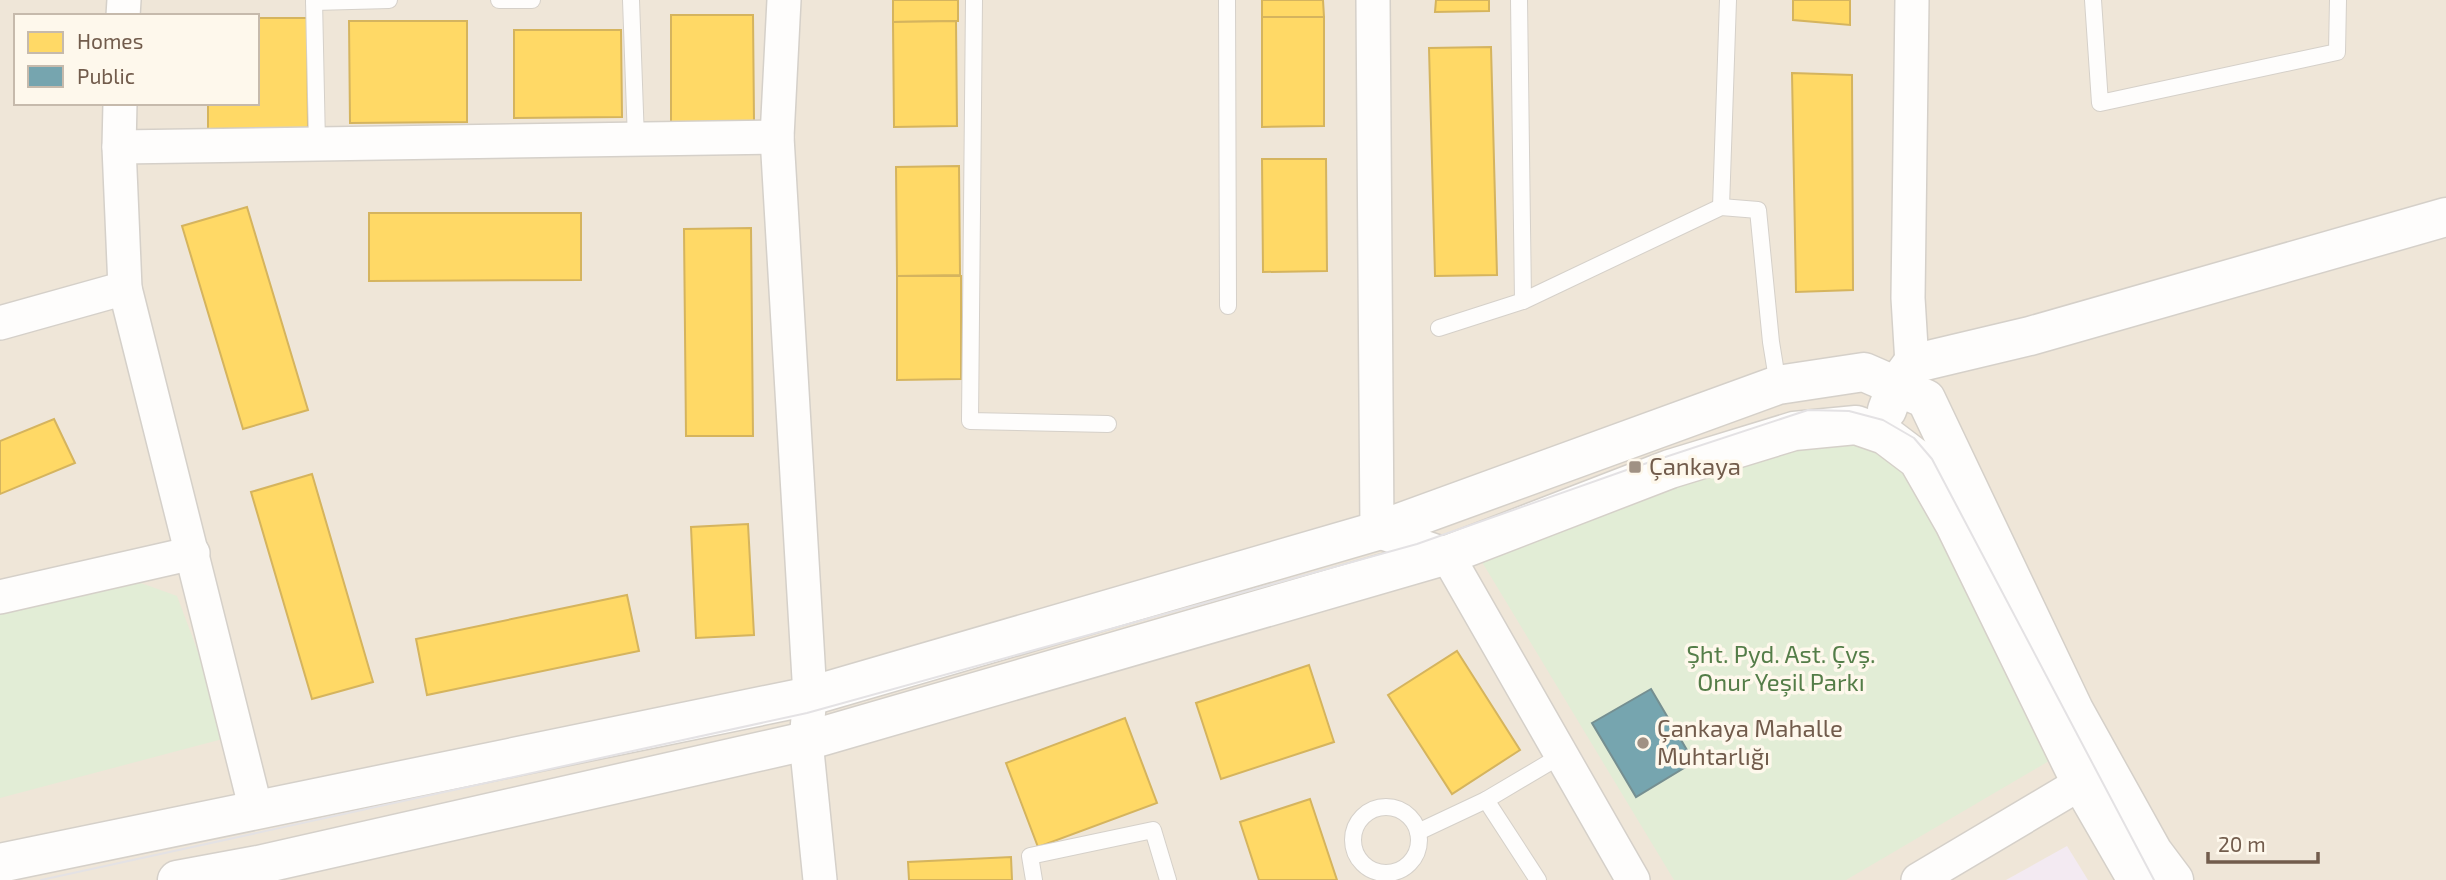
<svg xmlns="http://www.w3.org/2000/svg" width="2446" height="880" font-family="'Exo 2',sans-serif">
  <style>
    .residential { fill: #efe6d8; fill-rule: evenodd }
    .education { fill: #f3eaf2 }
    .green { fill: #e2edd6 }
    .homes { fill: #ffd966; stroke: #d5b45e; stroke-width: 2 }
    .public { fill: #76a5af; stroke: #758f91; stroke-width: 2 }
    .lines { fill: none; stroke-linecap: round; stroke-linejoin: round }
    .service-casing { stroke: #d5d0c9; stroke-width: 18 }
    .minor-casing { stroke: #d5d0c9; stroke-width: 36 }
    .secondary-casing { stroke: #d5d0c9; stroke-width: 41 }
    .service { stroke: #fefdfc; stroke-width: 16 }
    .minor { stroke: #fefdfc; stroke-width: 33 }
    .secondary { stroke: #fefdfc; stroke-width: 38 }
    .tram { stroke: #e4e2e4; stroke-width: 2 }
    .poi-dot { fill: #a09184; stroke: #fef8ec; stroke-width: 2.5 }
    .labels { text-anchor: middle; stroke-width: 7; stroke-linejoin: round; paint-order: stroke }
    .poi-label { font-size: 24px; fill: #725c4c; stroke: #fef8ec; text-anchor: start }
    .park-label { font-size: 24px; fill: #547d48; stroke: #fef8ec }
  </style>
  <rect width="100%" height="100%" fill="#f6f3eb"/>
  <path class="residential" d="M0,0h2446v880h-2446zM16,16h241v87h-241z"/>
  <path class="education" d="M2067,846l21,34h-82z"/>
  <g class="green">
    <path d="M1841,442l35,5 27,19 27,46 60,129 59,120 -203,119h-172l-195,-323 323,-113z"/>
    <path d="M141,583l36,13 53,141 -230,61v-189l68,-18z"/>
  </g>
  <g class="homes">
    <path d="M893,0h65v21l-65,1z"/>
    <path d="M1262,0h61l1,17h-62z"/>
    <path d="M1436,0h53v11l-54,1z"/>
    <path d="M1793,0h57v25l-57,-5z"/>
    <path d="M671,15h82l1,107 -83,1z"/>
    <path d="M1262,17h62v109l-62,1z"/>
    <path d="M257,18h50l1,110 -100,1v-26h49z"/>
    <path d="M349,21h118v101l-117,1z"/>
    <path d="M956,21l1,105 -63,1 -1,-105z"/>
    <path d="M514,30h107l1,87 -108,1z"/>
    <path d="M1491,47l6,228 -62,1 -6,-228z"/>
    <path d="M1792,73l60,2 1,215 -57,2z"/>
    <path d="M1262,159h64l1,112 -64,1z"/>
    <path d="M959,166l1,109 -63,1 -1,-109z"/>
    <path d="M247,207l61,203 -65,19 -61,-203z"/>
    <path d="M369,213h212v67l-212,1z"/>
    <path d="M751,228l2,208h-67l-2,-207z"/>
    <path d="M897,276h64v103l-64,1z"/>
    <path d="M54,419l21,44 -75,31v-53z"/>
    <path d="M312,474l61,208 -61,17 -61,-207z"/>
    <path d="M748,524l6,111 -58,3 -5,-111z"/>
    <path d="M627,595l12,56 -212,44 -11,-56z"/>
    <path d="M1457,651l63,99 -68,44 -64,-99z"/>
    <path d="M1309,665l25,77 -113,37 -25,-76z"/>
    <path d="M1125,718l32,85 -119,44 -32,-84z"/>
    <path d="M1310,799l27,81h-78l-19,-58z"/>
    <path d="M1011,857l1,23h-103l-1,-18z"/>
  </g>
  <path class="public" d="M1651,689l43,73 -58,35 -44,-74z"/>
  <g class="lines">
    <defs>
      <g id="service">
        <path d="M314,0l3,144"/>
        <path d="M499,0h33"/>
        <path d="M631,0l5,140"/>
        <path d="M974,0l-4,421 138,3"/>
        <path d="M1227,0l1,306"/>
        <path d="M1519,0l4,301"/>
        <path d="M2093,0l7,103 237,-51 1,-52"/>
        <path d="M314,2l75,-2"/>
        <path d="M1721,207l7,-207"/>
        <path d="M1439,328l84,-27 198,-94 37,3 13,132 7,43"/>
        <path d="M1486,800l52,80"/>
        <circle cx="1386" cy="840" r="33"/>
        <path d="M1418,832l68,-32 76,-45"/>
        <path d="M1034,880l-4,-24 123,-26 15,50"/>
      </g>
      <g id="minor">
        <path d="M784,0l-7,137 33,559 -4,45 14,139"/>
        <path d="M1373,0l4,531 70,24 186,325"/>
        <path d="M1912,0l-4,298 4,66"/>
        <path d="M123,16l1,-16"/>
        <path d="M120,103l-1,44 6,141 131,522"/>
        <path d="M119,147l658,-10"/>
        <path d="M0,323l125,-35"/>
        <path d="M0,597l193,-44"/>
        <path d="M1918,880l163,-97"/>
      </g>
      <g id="secondary">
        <path d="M1887,410l9,-24 16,-22 118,-28 416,-119"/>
        <path d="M0,863l810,-167 567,-165 401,-146 86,-13 62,27 148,311 79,142 21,28"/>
        <path d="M177,880l81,-15 548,-124 641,-186 223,-86 124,-38 62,-6 29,10 33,25 36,63 127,260 56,97"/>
      </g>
    </defs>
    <use href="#service" class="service-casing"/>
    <use href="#minor" class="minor-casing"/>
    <use href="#secondary" class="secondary-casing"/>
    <use href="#service" class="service"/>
    <use href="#minor" class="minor"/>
    <use href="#secondary" class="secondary"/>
    <path class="tram" d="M41,880l766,-167 610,-169 218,-77 173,-57 41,1 34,9 31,18 18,21 222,421"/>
  </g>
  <g class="poi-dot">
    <rect x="1628" y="460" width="14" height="14" rx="3.5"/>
    <circle cx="1643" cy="743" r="7"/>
  </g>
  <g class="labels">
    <g class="poi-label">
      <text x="1649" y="475">Çankaya</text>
      <text x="1657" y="737">Çankaya Mahalle<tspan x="1657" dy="28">Muhtarlığı</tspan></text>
    </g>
    <g class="park-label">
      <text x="1781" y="663">Şht. Pyd. Ast. Çvş.<tspan x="1781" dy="28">Onur Yeşil Parkı</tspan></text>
    </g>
  </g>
  <rect x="14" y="14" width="245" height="91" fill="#fef8ec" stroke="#c6baac" stroke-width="2"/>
  <rect x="28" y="32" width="35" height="21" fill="#ffd966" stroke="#c6baac" stroke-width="2"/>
  <text x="77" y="49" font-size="21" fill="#725c4c">Homes</text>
  <rect x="28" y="66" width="35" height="21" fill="#76a5af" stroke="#c6baac" stroke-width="2"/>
  <text x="77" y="84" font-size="21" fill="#725c4c">Public</text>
  <path d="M2208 852v10h110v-10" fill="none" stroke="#725c4c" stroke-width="3.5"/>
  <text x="2218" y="852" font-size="21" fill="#725c4c" stroke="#fef8ec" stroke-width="5" paint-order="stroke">20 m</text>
</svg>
